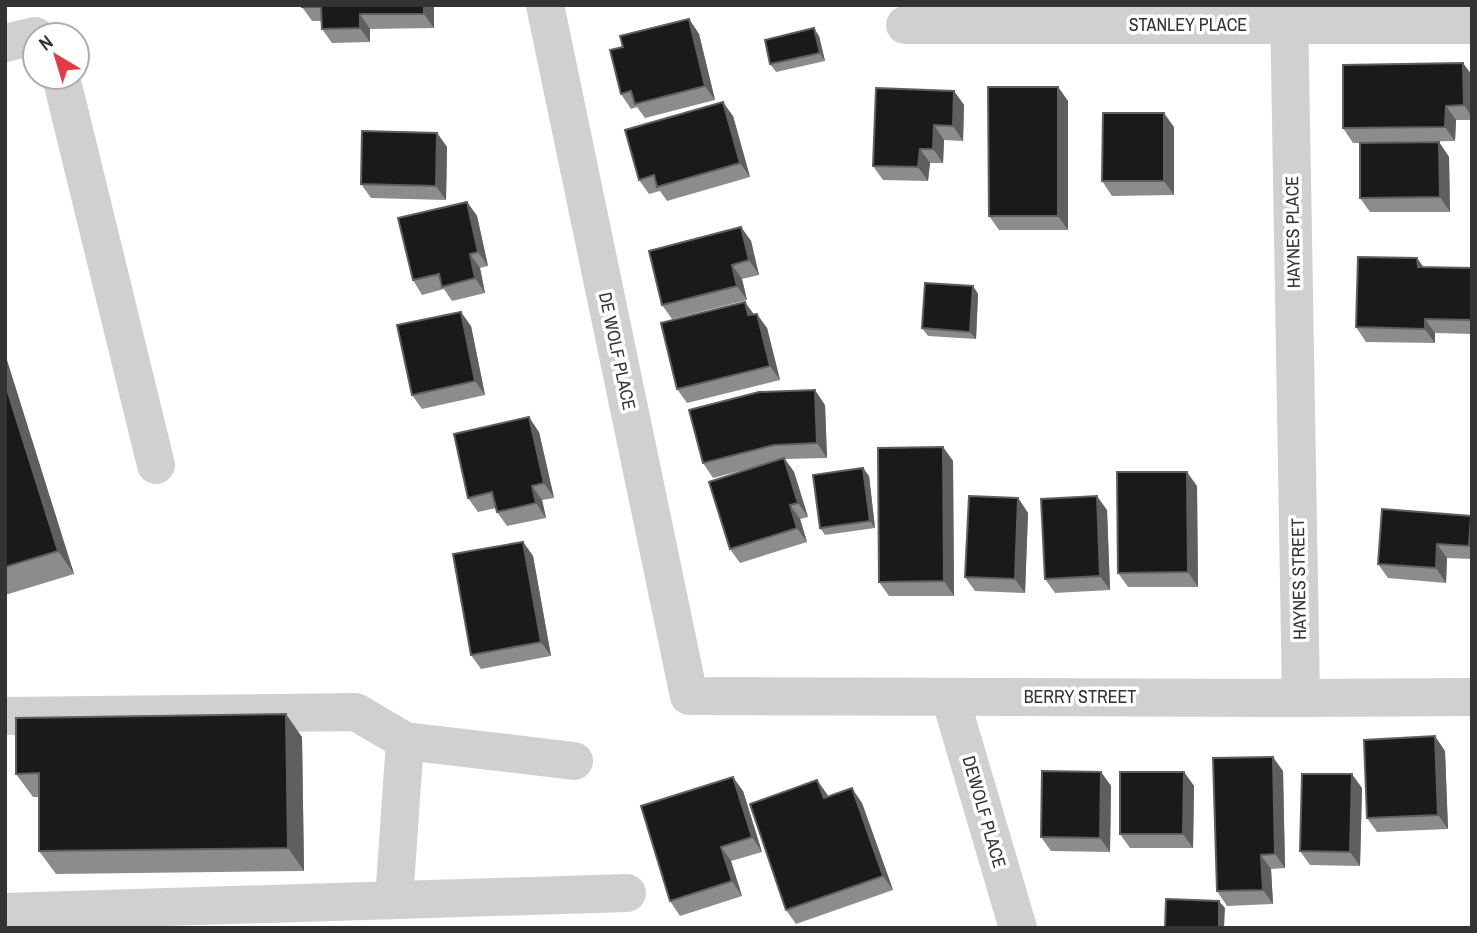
<svg xmlns="http://www.w3.org/2000/svg" width="1477" height="933" font-family="'Archivo Narrow',sans-serif">
  <style>
    .lines { fill: none; stroke-linecap: round; stroke-linejoin: round }
    .minor { stroke: #d0d0d0; stroke-width: 38 }
    .wall { fill: #8c8c8c }
    .shaded-wall { fill: #5f5f5f }
    .building { fill: #1a1a1a; stroke: #5f5f5f; stroke-width: 2 }
    .labels { text-anchor: middle; stroke-width: 7; stroke-linejoin: round; paint-order: stroke }
    .street-label { font-size: 18px; fill: #333; stroke: #fff }
  </style>
  <rect width="100%" height="100%" fill="#fff"/>
  <g class="lines">
    <g class="minor">
      <path d="M545,5l144,691 612,2 171,-1"/>
      <path d="M1289,5l12,693"/>
      <path d="M905,25h567"/>
      <path d="M5,43l30,-7"/>
      <path d="M61,77l95,388"/>
      <path d="M950,697l68,231"/>
      <path d="M5,716l351,-4 49,29 169,20"/>
      <path d="M394,900l11,-159"/>
      <path d="M5,912l622,-19"/>
    </g>
  </g>
  <g class="wall">
    <path d="M434,5v23l-64,1v13l-38,1 -10,-14 -1,-8h-9l-10,-14z"/>
    <path d="M689,19l10,15 16,66 -70,18 -8,-11 -6,2 -10,-15 2,-47z"/>
    <path d="M819,36l6,25 -49,11 -6,-8z"/>
    <path d="M1472,75v45h-16l-1,21 -102,2 -10,-15z"/>
    <path d="M1058,87l10,14v129h-69l-10,-14z"/>
    <path d="M954,91l10,14 -1,36 -19,-1 -1,23h-13l-2,18 -45,-1 -10,-14z"/>
    <path d="M733,116l17,61 -83,24 -7,-10 -11,3 -10,-14z"/>
    <path d="M1174,127v68l-62,1 -10,-15z"/>
    <path d="M437,133l10,14 -1,53 -75,-2 -10,-14z"/>
    <path d="M1439,142l10,15 1,55h-80l-10,-14z"/>
    <path d="M467,202l10,14 11,50 -8,2 5,25 -33,8 -8,-12 -22,6 -9,-15z"/>
    <path d="M741,227l10,14 8,34 -17,4 5,21 -75,19 -10,-14z"/>
    <path d="M1424,267l48,1v66l-37,-1v10l-69,-1 -10,-15z"/>
    <path d="M973,286l5,8 -2,45 -48,-3 -6,-8z"/>
    <path d="M754,314l13,14 13,52 -93,23 -10,-14z"/>
    <path d="M471,326l14,69 -63,14 -10,-14z"/>
    <path d="M5,354l69,220 -69,21z"/>
    <path d="M825,405l2,53 -42,1 9,13 14,45 -8,2 7,23 -67,21 -10,-14 36,-85 -53,14 -10,-15z"/>
    <path d="M539,432l15,66 -12,2 4,18 -39,8 -10,-14 -1,-4 -18,4 -10,-14z"/>
    <path d="M943,447l10,14 1,135h-65l-10,-14z"/>
    <path d="M863,468l6,8 6,52 -50,7 -5,-7z"/>
    <path d="M1197,486l1,101h-70l-10,-14z"/>
    <path d="M1018,498l10,15 -3,80 -50,-2 -10,-14z"/>
    <path d="M1107,510l3,80 -55,3 -10,-14z"/>
    <path d="M1471,516l1,43 -25,-1 -1,25 -58,-5 -10,-14z"/>
    <path d="M523,542l10,14 18,100 -70,13 -10,-14z"/>
    <path d="M302,737l2,134 -248,3 -17,-23v-54h-6l-17,-23z"/>
    <path d="M1445,751l3,78 -71,3 -10,-14z"/>
    <path d="M1283,771l2,97 -14,1 2,35 -46,2 -10,-15z"/>
    <path d="M1101,772l10,14 -1,66 -59,-1 -10,-14z"/>
    <path d="M1184,772l10,14 -1,62h-63l-10,-14z"/>
    <path d="M817,780l11,17 34,6 31,87 -97,34 -10,-14z"/>
    <path d="M1362,788l-2,78 -50,-1 -10,-14z"/>
    <path d="M743,791l19,61 -31,9 11,35 -62,20 -10,-15z"/>
  </g>
  <g class="shaded-wall">
    <path d="M424,5h10v23l-10,-14z"/>
    <path d="M360,14l10,15v13l-10,-14z"/>
    <path d="M689,19l10,15 16,66 -10,-14z"/>
    <path d="M814,28l5,8 6,25 -5,-8z"/>
    <path d="M1463,63l9,12v42l-8,-12z"/>
    <path d="M1058,87l10,14v129l-10,-14z"/>
    <path d="M954,91l10,14 -1,36 -10,-15z"/>
    <path d="M723,102l10,14 17,61 -10,-14z"/>
    <path d="M1446,106l10,14 -1,21 -10,-14z"/>
    <path d="M1164,113l10,14v68l-10,-14z"/>
    <path d="M934,125l10,15 -1,23 -10,-14z"/>
    <path d="M437,133l10,14 -1,53 -10,-14z"/>
    <path d="M1439,142l10,15 1,55 -10,-15z"/>
    <path d="M920,149l10,14 -2,18 -10,-14z"/>
    <path d="M467,202l10,14 11,50 -10,-14z"/>
    <path d="M741,227l10,14 8,34 -10,-15z"/>
    <path d="M470,254l10,14 5,25 -10,-15z"/>
    <path d="M1417,258l10,14 -9,-5z"/>
    <path d="M732,265l10,14 5,21 -10,-14z"/>
    <path d="M973,286l5,8 -2,45 -6,-7z"/>
    <path d="M745,302l10,14 -7,-1z"/>
    <path d="M461,312l10,14 14,69 -10,-14z"/>
    <path d="M757,314l10,14 13,52 -10,-14z"/>
    <path d="M1425,319l10,14v10l-10,-14z"/>
    <path d="M5,354l69,220 -16,-23 -53,-168z"/>
    <path d="M815,390l10,15 2,53 -10,-15z"/>
    <path d="M529,417l10,15 15,66 -10,-15z"/>
    <path d="M943,447l10,14 1,135 -10,-15z"/>
    <path d="M784,458l10,14 14,45 -10,-14z"/>
    <path d="M863,468l6,8 6,52 -5,-7z"/>
    <path d="M1187,472l10,14 1,101 -10,-15z"/>
    <path d="M532,486l10,14 4,18 -10,-15z"/>
    <path d="M1097,496l10,14 3,80 -10,-14z"/>
    <path d="M1018,498l10,15 -3,80 -10,-14z"/>
    <path d="M790,505l10,14 7,23 -10,-14z"/>
    <path d="M1471,516l1,1v33l-3,-4z"/>
    <path d="M523,542l10,14 18,100 -10,-14z"/>
    <path d="M1437,544l10,14 -1,25 -10,-15z"/>
    <path d="M286,714l16,23 2,134 -16,-23z"/>
    <path d="M1435,736l10,15 3,78 -10,-14z"/>
    <path d="M1273,757l10,14 2,97 -10,-14z"/>
    <path d="M1101,772l10,14 -1,66 -10,-14z"/>
    <path d="M1184,772l10,14 -1,62 -10,-14z"/>
    <path d="M1352,774l10,14 -2,78 -10,-14z"/>
    <path d="M733,777l10,14 19,61 -10,-15z"/>
    <path d="M817,780l10,14 7,19 -10,-15z"/>
    <path d="M852,788l10,15 31,87 -10,-14z"/>
    <path d="M721,847l10,14 11,35 -10,-15z"/>
    <path d="M1261,855l10,14 2,35 -10,-14z"/>
    <path d="M1219,901l6,7 -1,20h-5z"/>
  </g>
  <g class="building">
    <path d="M302,5h122v9h-64v14l-38,1 -1,-22h-19z"/>
    <path d="M689,19l16,67 -70,18 -4,-13 -10,3 -11,-44 13,-3 -3,-11z"/>
    <path d="M814,28l6,25 -50,11 -5,-24z"/>
    <path d="M1463,63l1,42 -18,1 -1,21 -102,1v-63z"/>
    <path d="M988,87h70v129h-69z"/>
    <path d="M876,88l78,3 -1,35 -19,-1 -1,24h-13l-2,18 -45,-1z"/>
    <path d="M723,102l17,61 -83,24 -3,-12 -15,5 -14,-50z"/>
    <path d="M1103,113h61v68h-62z"/>
    <path d="M362,131l75,2 -1,53 -75,-2z"/>
    <path d="M1439,142l1,55 -80,1v-55z"/>
    <path d="M467,202l11,50 -8,2 5,24 -33,9 -3,-13 -26,6 -15,-62z"/>
    <path d="M741,227l8,33 -17,5 5,21 -75,19 -13,-54z"/>
    <path d="M1358,257l59,1 1,9 54,1v52l-47,-1v10l-69,-2z"/>
    <path d="M925,283l48,3 -3,46 -48,-4z"/>
    <path d="M745,302l3,13 9,-1 13,52 -93,23 -16,-66z"/>
    <path d="M461,312l14,69 -63,14 -15,-70z"/>
    <path d="M5,383l53,168 -53,16z"/>
    <path d="M815,390l2,53 -43,2 -71,18 -14,-53 70,-18z"/>
    <path d="M529,417l15,66 -12,3 4,17 -39,9 -5,-20 -24,6 -14,-64z"/>
    <path d="M943,447l1,134 -65,1 -1,-134z"/>
    <path d="M784,458l14,45 -8,2 7,23 -67,21 -21,-67z"/>
    <path d="M863,468l7,53 -50,7 -7,-53z"/>
    <path d="M1117,472h70l1,100 -70,1z"/>
    <path d="M969,496l49,2 -3,81 -50,-2z"/>
    <path d="M1097,496l3,80 -55,3 -4,-80z"/>
    <path d="M1382,509l89,7 -2,30 -32,-2 -1,24 -58,-4z"/>
    <path d="M523,542l18,100 -70,13 -18,-101z"/>
    <path d="M286,714l2,134 -249,3v-78l-23,1v-56z"/>
    <path d="M1435,736l3,79 -71,3 -3,-78z"/>
    <path d="M1273,757l2,97 -14,1 2,35 -46,1 -4,-133z"/>
    <path d="M1042,771l59,1 -1,66 -59,-1z"/>
    <path d="M1120,772h64l-1,62h-63z"/>
    <path d="M1302,774h50l-2,78 -50,-1z"/>
    <path d="M733,777l19,60 -31,10 11,34 -62,20 -29,-95z"/>
    <path d="M817,780l7,18 28,-10 31,88 -97,34 -36,-106z"/>
    <path d="M1166,899l53,2v27h-54z"/>
  </g>
  <g class="labels">
    <g class="street-label">
      <text x="1188" y="31">STANLEY PLACE</text>
      <text transform="translate(1293 232) rotate(-91)" y="6">HAYNES PLACE</text>
      <text transform="translate(617 351) rotate(78)" y="6">DE WOLF PLACE</text>
      <text transform="translate(1299 579) rotate(-91)" y="6">HAYNES STREET</text>
      <text x="1080" y="703">BERRY STREET</text>
      <text transform="translate(984 812) rotate(74)" y="6">DEWOLF PLACE</text>
    </g>
  </g>
  <rect width="1477" height="933" fill="none" stroke="#333333" stroke-width="14"/>
  <g transform="translate(56 56) rotate(322)"><circle r="33" fill="#ffffff" stroke="#adadad" stroke-width="2"/>
  <path d="M0-5L12 26L0 18L-12 26Z" fill="#e63946"/>
  <text y="-10" font-size="19" font-weight="bold" text-anchor="middle" fill="#333333">N</text>
  </g>
</svg>
